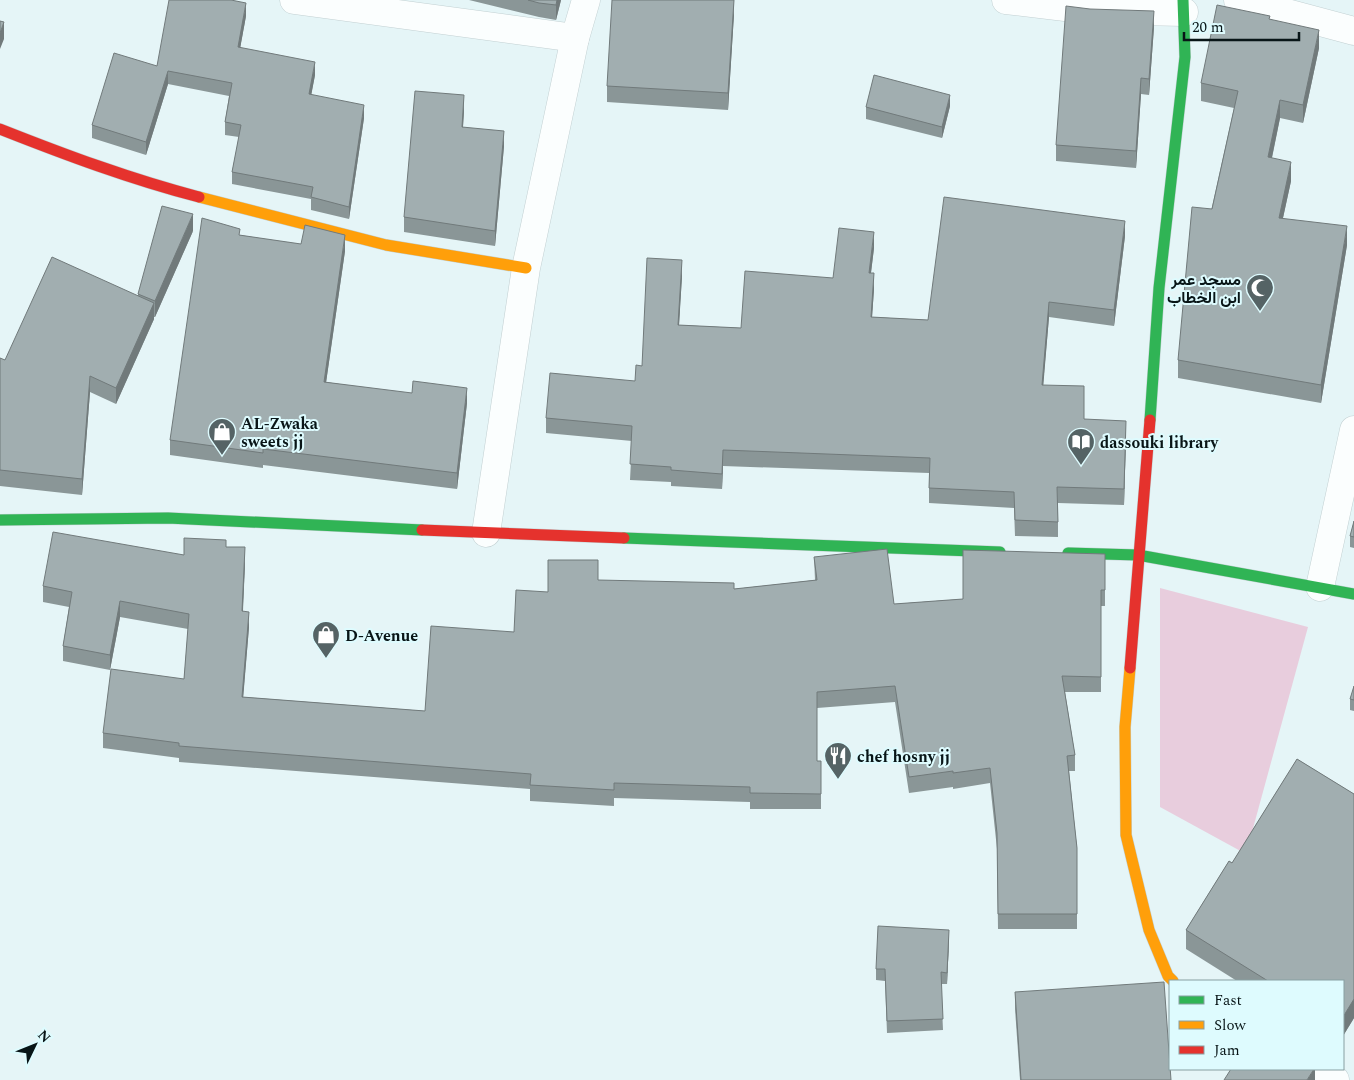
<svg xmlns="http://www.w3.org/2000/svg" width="1354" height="1080" font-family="Spectral,Vazirmatn,serif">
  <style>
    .green { fill: #e8cddd }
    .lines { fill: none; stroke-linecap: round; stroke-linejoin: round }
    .street-casing { stroke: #c2d0d2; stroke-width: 29 }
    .fast-casing { stroke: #c2d0d2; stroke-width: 12 }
    .slow-casing { stroke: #c2d0d2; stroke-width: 12 }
    .jam-casing { stroke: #c2d0d2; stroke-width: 12 }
    .street { stroke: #fbfefe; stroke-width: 28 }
    .fast { stroke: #30b455; stroke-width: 11 }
    .slow { stroke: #ff9f0a; stroke-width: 11 }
    .jam { stroke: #e5322d; stroke-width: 11 }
    .wall { fill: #8a9697 }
    .shaded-wall { fill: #717a7b }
    .building { fill: #a1aeb0; stroke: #717a7b }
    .labels { text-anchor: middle; stroke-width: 4; stroke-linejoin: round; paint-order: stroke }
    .poi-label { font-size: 16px; font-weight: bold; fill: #081517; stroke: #defbfe; text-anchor: start }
  </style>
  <rect width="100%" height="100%" fill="#e5f5f7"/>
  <path class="green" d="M1160,588l148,39 -62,227 -86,-47z"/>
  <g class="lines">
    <defs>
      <g id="street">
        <path d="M294,0l281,38"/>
        <path d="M1006,0l84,10 94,2"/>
        <path d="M1238,0l116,31"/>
        <path d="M486,533l40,-265 49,-230 11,-38"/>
        <path d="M1320,587l34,-157"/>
        <path d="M1315,1069l20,11"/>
      </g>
      <g id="fast">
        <path d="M1150,420l9,-132 26,-231 -2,-57"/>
        <path d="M0,520l168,-2 254,12"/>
        <path d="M624,538l376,14"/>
        <path d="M1068,553l70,2 216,39"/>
      </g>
      <g id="slow">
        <path d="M199,197l187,48 140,23"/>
        <path d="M1130,668l-5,59 1,108 23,95 19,46 5,5"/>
      </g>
      <g id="jam">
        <path d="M0,129c66,26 130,50 199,68"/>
        <path d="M422,530l202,8"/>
        <path d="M1130,668l20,-248"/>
      </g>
    </defs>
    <use href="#street" class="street-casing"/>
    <use href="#fast" class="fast-casing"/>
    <use href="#slow" class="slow-casing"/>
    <use href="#jam" class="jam-casing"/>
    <use href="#street" class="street"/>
    <use href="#fast" class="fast"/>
    <use href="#slow" class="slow"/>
    <use href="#jam" class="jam"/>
  </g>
  <g class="wall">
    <path d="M469,0h92l-5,20 -17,-3z"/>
    <path d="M734,14l-6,96 -121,-8v-16z"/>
    <path d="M246,16l-6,32 75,27 -4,20 53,23 -15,101 -38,-9v-11l-79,-15v-12l7,-35 -14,-2v-13l4,-26 -61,-12 -22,71 -54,-17v-13l65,-59z"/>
    <path d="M1270,19l49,29 -16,75 -23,-5 -8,40 19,23 -8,37 64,27 -26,158 -143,-25v-18l56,-252 -33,-7v-18z"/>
    <path d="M1154,27l-5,68 -8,-1 -5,74 -80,-7v-16z"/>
    <path d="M950,106l-8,32 -76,-19v-12z"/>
    <path d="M464,110l-1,17 41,19 -9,100 -91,-14v-15z"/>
    <path d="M193,231l-38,86h-1v2l-38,85 -26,-12 -8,103 -82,-9v-128l5,2 133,-65v-1z"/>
    <path d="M240,235l105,16 -19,131 141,21 -10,86 -194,-24v3l-93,-13v-15z"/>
    <path d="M1125,236l-11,90 -65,-9 -6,68 41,34 42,17 -2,69 -66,-2v34l-43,-1 -1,-28 -85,-5v-30l-206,-7 -1,23 -51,-3v-4l-41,-2 2,-39 -86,-8v-15l89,-37 47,-105 -3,49 62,3 92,-50 41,-30 -3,25 3,16 -2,28 56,3z"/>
    <path d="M1354,521v27l-4,-1v-11z"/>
    <path d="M226,547l19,16 -2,48 6,16 -6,70 182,14 89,-79 34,-40 50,-12 136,9 81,-9 -1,-23 80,47 69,-5 142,-45v52h-4v86h-36l10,63v16h-6l8,77v81h-79l-1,-80 -7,-66 -37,6v-2l-44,6 -14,-91 -78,6v53h4v48h-71v-7l-136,-4v8l-84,-5v-12l-351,-27v-4l-76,-10v-15l81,-54 4,-50 -68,-12 -10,53 -47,-9v-15l6,-39 -26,-5v-16l141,-31z"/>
    <path d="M1354,686v25l-4,-1v-11z"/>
    <path d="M1297,759l57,35v224l-11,18v-55h-106l-51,-32v-19l43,-69 3,2z"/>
    <path d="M949,941l-2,43h-6l2,46 -56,3 -2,-52 -9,-1v-11z"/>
    <path d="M1015,992l156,88h-151l-5,-71z"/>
  </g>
  <g class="shaded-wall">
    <path d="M557,0h4l-5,20v-15z"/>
    <path d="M734,0v14l-6,96v-17z"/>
    <path d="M246,3v13l-8,44v-13z"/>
    <path d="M1154,11v16l-5,68v-16z"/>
    <path d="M4,22v17l-4,10v-16z"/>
    <path d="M1319,30v18l-16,75v-18z"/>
    <path d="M315,62v13l-6,32v-13z"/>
    <path d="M168,71v13l-22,71v-13z"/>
    <path d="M1141,78v16l-5,74v-17z"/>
    <path d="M464,95v15l-2,32v-15z"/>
    <path d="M950,95v11l-8,32v-11z"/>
    <path d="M1280,100v18l-12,58v-19z"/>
    <path d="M364,105v13l-15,101v-12z"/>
    <path d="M504,131v15l-9,100v-15z"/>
    <path d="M1291,162v19l-12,55v-18z"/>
    <path d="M193,214v17l-38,86v-16z"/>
    <path d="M1125,221v15l-11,90v-16z"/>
    <path d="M1347,226v19l-26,158v-18z"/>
    <path d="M874,232v16l-5,40v-15z"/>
    <path d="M345,235v16l-21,146v-15z"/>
    <path d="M682,260v16l-4,65v-16z"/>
    <path d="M874,273v16l-3,43v-15z"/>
    <path d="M1049,302v15l-7,84v-16z"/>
    <path d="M154,303v16l-38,85v-16z"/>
    <path d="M90,376v16l-8,103v-16z"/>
    <path d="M467,388v15l-10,86v-16z"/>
    <path d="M1126,421v15l-2,69v-16z"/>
    <path d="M723,450v16l-1,23v-15z"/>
    <path d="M245,547v16l-3,64v-16z"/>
    <path d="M120,601v16l-10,53v-15z"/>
    <path d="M249,612v15l-7,85v-15z"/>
    <path d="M949,930v11l-2,43v-11z"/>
    <path d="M1354,999v19l-11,18v-19z"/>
    <path d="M1314,1069h1v11h-8z"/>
  </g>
  <g class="building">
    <path d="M169,0h62l15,3 -8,44 77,15 -6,32 55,11 -15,102 -38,-10 2,-10 -81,-15 9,-47 -16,-3 7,-39 -64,-12 -22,71 -54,-17 22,-72 43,13z"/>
    <path d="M528,0h29l-1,5 -17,-2z"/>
    <path d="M612,0h122l-6,93 -121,-7z"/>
    <path d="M1217,5l53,11 -1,3 50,11 -16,75 -23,-5 -12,57 23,5 -12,56 68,8 -26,159 -143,-25 14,-153 20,2 26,-118 -37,-8z"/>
    <path d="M1066,6l24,3 64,2 -5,68 -8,-1 -5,73 -80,-6z"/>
    <path d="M0,21l4,1 -4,11z"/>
    <path d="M874,75l76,20 -8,32 -76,-20z"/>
    <path d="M415,91l49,4 -2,32 42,4 -9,100 -91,-14z"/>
    <path d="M944,197l181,24 -11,89 -65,-8 -7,83 42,1v33l42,2 -2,68 -67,-2 1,35 -43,-2 -1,-28 -85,-4 1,-30 -207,-8 -1,24 -51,-4v-3l-41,-3 2,-38 -86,-8 4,-45 85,8 1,-16 6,1 5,-108 35,2 -4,65 63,3 4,-57 88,7 6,-50 35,4 -5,41h5l-3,44 57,3z"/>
    <path d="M162,206l31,8 -38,87 -17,-7z"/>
    <path d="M202,218l38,11 -1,6 62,9 4,-19 40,10 -21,147 88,11 1,-12 54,7 -10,85 -194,-24v4l-93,-13z"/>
    <path d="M52,257l102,46 -38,85 -26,-12 -8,103 -82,-9v-112l5,2z"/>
    <path d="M1354,521v16l-4,-1z"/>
    <path d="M53,532l131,23v-17l42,2v7h19l-3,64 7,1 -7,85 183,14 6,-85 83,6 2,-42 32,2v-32h50v20l136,3v6l83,-9 -3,-23 73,-8 7,55 69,-5v-49l142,4v36h-4v87l-39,-1 13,79 -8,1 10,92v66h-79l-1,-81 -7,-65 -37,5v-2l-44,6 -14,-91 -78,6v69h4v33l-71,-1v-6l-136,-4v7l-84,-5 1,-11 -352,-28v-3l-76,-10 8,-64 73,10 5,-65 -69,-13 -10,54 -47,-9 9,-54 -29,-6z"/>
    <path d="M1354,686v14l-4,-1z"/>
    <path d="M1297,759l57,35v205l-11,18v-36h-75l-82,-51 43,-69 3,2z"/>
    <path d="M878,926l71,4 -2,43 -6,-1 2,47 -56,2 -2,-52h-9z"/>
    <path d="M1164,982l7,98h-150l-6,-88z"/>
    <path d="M1231,1069h83l-7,11h-83z"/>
  </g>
  <defs>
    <symbol id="mosque-pin" viewBox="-11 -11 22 30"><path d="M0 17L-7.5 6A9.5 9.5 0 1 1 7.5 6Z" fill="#556365" stroke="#defbfe"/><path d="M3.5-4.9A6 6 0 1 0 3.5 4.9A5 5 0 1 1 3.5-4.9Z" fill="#fff"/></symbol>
    <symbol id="shop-pin" viewBox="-11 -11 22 30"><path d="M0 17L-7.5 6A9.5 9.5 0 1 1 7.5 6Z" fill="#556365" stroke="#defbfe"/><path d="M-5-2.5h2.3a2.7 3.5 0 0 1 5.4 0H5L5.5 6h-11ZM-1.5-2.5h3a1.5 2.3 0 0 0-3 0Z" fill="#fff"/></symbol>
    <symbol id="library-pin" viewBox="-11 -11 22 30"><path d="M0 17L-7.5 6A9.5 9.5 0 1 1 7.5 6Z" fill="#556365" stroke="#defbfe"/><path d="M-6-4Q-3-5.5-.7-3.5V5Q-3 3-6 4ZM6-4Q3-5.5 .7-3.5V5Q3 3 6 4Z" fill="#fff"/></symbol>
    <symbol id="restaurant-pin" viewBox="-11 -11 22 30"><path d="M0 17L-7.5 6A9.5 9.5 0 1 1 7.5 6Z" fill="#556365" stroke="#defbfe"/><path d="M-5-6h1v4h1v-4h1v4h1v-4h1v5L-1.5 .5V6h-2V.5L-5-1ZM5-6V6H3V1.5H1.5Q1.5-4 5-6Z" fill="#fff"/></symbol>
  </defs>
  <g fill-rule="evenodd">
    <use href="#mosque-pin" x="1244" y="272" width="32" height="43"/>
    <use href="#shop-pin" x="206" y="416" width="32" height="43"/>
    <use href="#library-pin" x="1065" y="426" width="32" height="43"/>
    <use href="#shop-pin" x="310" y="619" width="32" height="43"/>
    <use href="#restaurant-pin" x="822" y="740" width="32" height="43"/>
  </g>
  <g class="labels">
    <g class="poi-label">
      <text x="1241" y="285" text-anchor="end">مسجد عمر<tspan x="1241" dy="18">ابن الخطاب</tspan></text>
      <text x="241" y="429">AL-Zwaka<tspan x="241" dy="18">sweets jj</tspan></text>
      <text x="1100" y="448">dassouki library</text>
      <text x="345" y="641">D-Avenue</text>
      <text x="857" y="762">chef hosny jj</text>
    </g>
  </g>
  <rect x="1169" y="980" width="175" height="90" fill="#defbfe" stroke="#889fa2"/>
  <rect x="1179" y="996" width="25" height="8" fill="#30b455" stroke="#889fa2"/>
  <text x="1214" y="1005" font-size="15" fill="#081517">Fast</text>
  <rect x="1179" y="1021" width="25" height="8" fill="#ff9f0a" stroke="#889fa2"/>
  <text x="1214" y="1030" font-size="15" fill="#081517">Slow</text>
  <rect x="1179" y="1046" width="25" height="8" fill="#e5322d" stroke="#889fa2"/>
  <text x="1214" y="1055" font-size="15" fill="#081517">Jam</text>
  <g transform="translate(35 1045) rotate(47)" stroke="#defbfe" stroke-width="4" paint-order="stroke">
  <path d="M0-4L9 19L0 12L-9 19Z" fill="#081517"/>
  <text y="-8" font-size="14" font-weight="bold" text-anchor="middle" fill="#081517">N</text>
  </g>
  <path d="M1184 32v8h115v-8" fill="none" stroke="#081517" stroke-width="2.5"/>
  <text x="1192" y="32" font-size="15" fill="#081517" stroke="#defbfe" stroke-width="4" paint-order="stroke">20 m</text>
</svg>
